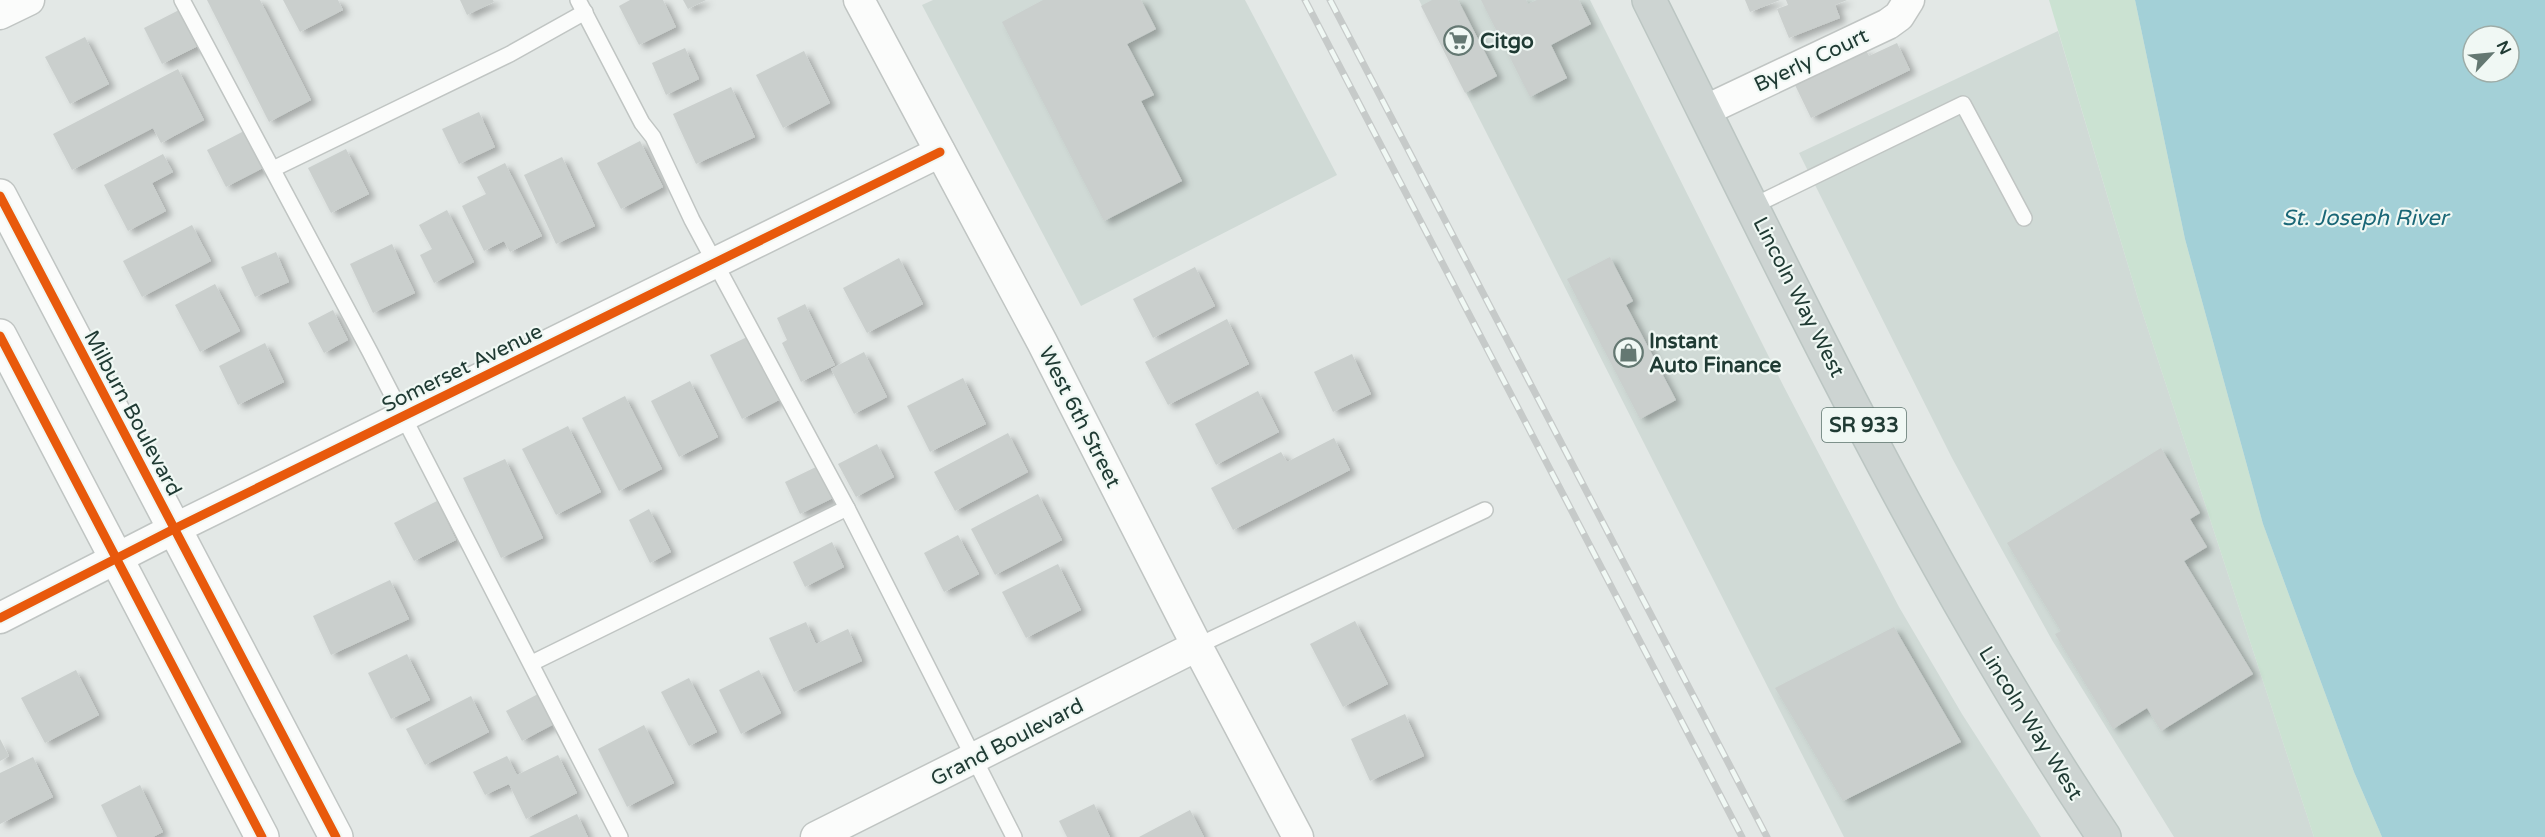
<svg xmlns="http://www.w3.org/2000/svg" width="2545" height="837" font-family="'Varela Round',sans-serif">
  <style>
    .built { fill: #d0dad6 }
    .green { fill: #cbe2d2 }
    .water { fill: #a3d0d7; fill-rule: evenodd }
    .building { fill: #cacfcd; filter: url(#shadow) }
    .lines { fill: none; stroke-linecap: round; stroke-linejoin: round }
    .service-casing { stroke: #c0c5c3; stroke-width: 18 }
    .minor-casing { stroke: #c0c5c3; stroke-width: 33 }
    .tertiary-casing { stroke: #c0c5c3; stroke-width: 36 }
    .primary-casing { stroke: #bbc5c2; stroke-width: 36 }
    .service { stroke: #fbfcfb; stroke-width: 15 }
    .minor { stroke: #fbfcfb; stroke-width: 30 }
    .tertiary { stroke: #fbfcfb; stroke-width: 33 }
    .primary { stroke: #cdd4d2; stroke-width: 33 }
    .rail-casing { stroke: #c6cac9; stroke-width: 7 }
    .rail { stroke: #f0f8f4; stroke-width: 4.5; stroke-dasharray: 14; stroke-linecap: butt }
    .cycleway-casing { stroke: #f0f8f4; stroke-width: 13 }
    .cycleway { stroke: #e8590c; stroke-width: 9 }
    .labels { text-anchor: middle; stroke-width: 4.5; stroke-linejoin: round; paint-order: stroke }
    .shield { fill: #f0f8f4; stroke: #5e746e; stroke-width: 1.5 }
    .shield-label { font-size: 20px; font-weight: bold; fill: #203b34 }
    .poi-label { font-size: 21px; font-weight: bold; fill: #203b34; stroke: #f0f8f4; text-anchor: start }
    .street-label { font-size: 21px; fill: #203b34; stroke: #f0f8f4 }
    .water-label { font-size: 22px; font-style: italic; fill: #1a6777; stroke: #f0f8f4 }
  </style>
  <defs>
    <filter id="shadow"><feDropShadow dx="6" dy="4" stdDeviation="3" flood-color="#0004"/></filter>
  </defs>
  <rect width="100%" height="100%" fill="#e3e8e6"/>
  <g class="built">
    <path d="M933,0h312l92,175 -256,131 -159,-301z"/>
    <path d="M1419,0h171l194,387 115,220 63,107 79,123h-197z"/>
    <path d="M2058,31l81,271 175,535h-140l-122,-197 -56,-101 -44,-81 -153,-305z"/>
  </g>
  <path class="green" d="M2049,0h86l50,239 78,285 91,248 28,65h-68l-175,-535z"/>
  <path class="water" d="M2135,0h410v837h-163l-28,-65 -91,-248 -78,-285zM2473,36h36v36h-36z"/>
  <g class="building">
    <path d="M207,0h53l51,100 -42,22z"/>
    <path d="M283,0h55l5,10 -43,22z"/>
    <path d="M460,0h33l1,2 -27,13z"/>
    <path d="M630,0h33l13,27 -37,18 -20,-39z"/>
    <path d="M683,0h23l-18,9z"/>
    <path d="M1043,0h98l15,29 -29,15 27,51 -13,6 41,80 -78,40 -102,-199z"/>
    <path d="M1432,0h26l39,76 -32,17 -44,-87z"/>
    <path d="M1481,0h45l2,4 9,-4h42l12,24 -40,21 16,33 -37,19z"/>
    <path d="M1745,0h35l-30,12z"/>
    <path d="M1786,0h61l-12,5 5,13 -51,20 -12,-29 11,-4z"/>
    <path d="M179,10l19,36 -36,18 -18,-36z"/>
    <path d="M85,37l24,47 -39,20 -25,-47z"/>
    <path d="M1897,43l13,27 -99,48 -16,-33 71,-35 3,6z"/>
    <path d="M685,48l14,31 -33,16 -14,-32z"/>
    <path d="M804,51l26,52 -47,25 -27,-53z"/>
    <path d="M178,69l26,51 -43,23 -8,-15 -81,42 -19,-36z"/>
    <path d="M731,87l24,50 -59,27 -23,-50z"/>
    <path d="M479,112l16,35 -36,17 -17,-35z"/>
    <path d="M244,131l19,37 -37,19 -19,-37z"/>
    <path d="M640,141l23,46 -42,22 -24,-46z"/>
    <path d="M346,149l23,45 -38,19 -23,-45z"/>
    <path d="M163,154l10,18 -21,11 14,28 -38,20 -24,-46z"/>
    <path d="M562,157l33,69 -39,18 -32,-69z"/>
    <path d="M505,163l37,73 -32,16 -6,-11 -20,10 -22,-45 24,-12 -9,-17z"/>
    <path d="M447,210l27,52 -40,21 -14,-28 12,-6 -13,-24z"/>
    <path d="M192,225l19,36 -69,36 -19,-36z"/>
    <path d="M392,244l23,49 -42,20 -23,-49z"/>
    <path d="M276,252l13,30 -34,15 -14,-30z"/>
    <path d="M1610,257l23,44 -7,4 50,95 -36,19 -73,-140z"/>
    <path d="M899,258l24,46 -56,29 -24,-45z"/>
    <path d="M1195,267l20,39 -62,32 -20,-39z"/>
    <path d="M215,284l25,47 -40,21 -25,-47z"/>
    <path d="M805,304l30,61 -34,17 -19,-39 5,-3 -10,-22z"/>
    <path d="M333,310l15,30 -24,13 -16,-30z"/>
    <path d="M1227,319l22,45 -81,41 -23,-43z"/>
    <path d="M747,337l32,63 -37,19 -32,-64z"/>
    <path d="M265,343l19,39 -46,23 -19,-39z"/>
    <path d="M864,352l23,45 -33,17 -23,-45z"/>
    <path d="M1352,354l19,40 -38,18 -19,-40z"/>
    <path d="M963,378l23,46 -56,28 -23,-46z"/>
    <path d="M690,381l28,56 -39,20 -28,-56z"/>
    <path d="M1258,391l21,41 -63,33 -21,-41z"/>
    <path d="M625,396l37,73 -43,22 -37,-73z"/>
    <path d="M568,426l33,66 -45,23 -34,-66z"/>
    <path d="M1008,433l20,39 -73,39 -21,-39z"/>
    <path d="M1334,438l16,32 -117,60 -22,-42 70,-36 6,10z"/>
    <path d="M877,444l17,33 -38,20 -18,-33z"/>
    <path d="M2161,448l39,65 -10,6 17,28 -23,14 69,113 -92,57 -14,-23 -34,21 -58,-95 6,-3 -54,-88z"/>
    <path d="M505,459l38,79 -42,20 -38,-80z"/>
    <path d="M818,466l15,32 -33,16 -15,-32z"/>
    <path d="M1038,494l24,46 -67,35 -24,-46z"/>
    <path d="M437,501l19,39 -42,21 -20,-38z"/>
    <path d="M649,509l22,43 -21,11 -21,-43z"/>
    <path d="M958,535l21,39 -35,18 -20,-39z"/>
    <path d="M832,542l12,25 -39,20 -12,-25z"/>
    <path d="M1058,564l23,46 -55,28 -24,-46z"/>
    <path d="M390,580l19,39 -78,36 -18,-39z"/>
    <path d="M1355,621l33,63 -45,23 -33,-63z"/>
    <path d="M806,622l10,22 32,-15 14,32 -68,31 -25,-54z"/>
    <path d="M1894,627l67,115 -118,59 -68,-113z"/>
    <path d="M407,654l23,46 -39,19 -23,-46z"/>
    <path d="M76,670l23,45 -54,28 -24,-45z"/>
    <path d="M759,670l22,43 -40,21 -22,-44z"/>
    <path d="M689,678l28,54 -28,14 -28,-54z"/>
    <path d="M538,694l16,30 -32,17 -16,-30z"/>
    <path d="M471,696l18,36 -64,33 -19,-36z"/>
    <path d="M1405,714l19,42 -54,25 -19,-42z"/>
    <path d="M644,725l30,58 -47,24 -29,-58z"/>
    <path d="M0,739l9,17 -9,5z"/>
    <path d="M558,755l19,38 -51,26 -17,-35 -24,11 -12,-23 34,-16 10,19z"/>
    <path d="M33,757l20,40 -53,27v-51z"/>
    <path d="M140,785l23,47 -10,5h-36l-16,-32z"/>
    <path d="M1094,804l16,33h-43l-8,-16z"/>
    <path d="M1190,810l14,27h-65z"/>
    <path d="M577,814l11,23h-59z"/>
  </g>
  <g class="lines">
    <defs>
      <g id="service">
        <path d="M182,0l188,352 250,485"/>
        <path d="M578,0l64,123 11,14 39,83 155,288 167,329"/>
        <path d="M273,169l237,-115 75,-42"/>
        <path d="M1753,206l210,-102 61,114"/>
        <path d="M1197,646l288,-136"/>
        <path d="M532,663l315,-155"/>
      </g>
      <g id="minor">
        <path d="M859,0l183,342 155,304 101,191"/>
        <path d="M0,14l29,-14"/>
        <path d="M1704,111l184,-87 11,-8 10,-16"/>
        <path d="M0,618l174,-89 766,-377"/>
        <path d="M816,837l381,-191"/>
      </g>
      <g id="tertiary">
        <path d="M0,196l336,641"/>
        <path d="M0,336l262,501"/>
      </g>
      <path id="primary" d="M1649,0c142,284 278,573 455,837"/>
    </defs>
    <use href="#service" class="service-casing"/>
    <use href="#minor" class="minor-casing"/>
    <use href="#tertiary" class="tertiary-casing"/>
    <use href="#primary" class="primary-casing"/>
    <use href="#service" class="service"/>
    <use href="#minor" class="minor"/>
    <use href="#tertiary" class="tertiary"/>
    <use href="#primary" class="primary"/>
    <defs>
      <g id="rail">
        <path d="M1305,0l437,837"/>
        <path d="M1330,0l437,837"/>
      </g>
    </defs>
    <use href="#rail" class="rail-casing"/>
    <use href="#rail" class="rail"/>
    <defs>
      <g id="cycleway">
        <path d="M0,196l336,641"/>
        <path d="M0,336l262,501"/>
        <path d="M0,618l174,-89 766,-377"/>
      </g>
    </defs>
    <use href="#cycleway" class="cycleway-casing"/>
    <use href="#cycleway" class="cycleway"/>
  </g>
  <defs>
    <symbol id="supermarket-ring" viewBox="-11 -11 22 22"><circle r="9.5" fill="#f0f8f4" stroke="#647872" stroke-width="1.5"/><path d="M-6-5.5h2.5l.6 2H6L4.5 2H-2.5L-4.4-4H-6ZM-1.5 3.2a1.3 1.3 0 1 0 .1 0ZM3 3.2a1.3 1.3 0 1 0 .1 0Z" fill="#647872"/></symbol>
    <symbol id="shop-ring" viewBox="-11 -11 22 22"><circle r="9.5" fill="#f0f8f4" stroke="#647872" stroke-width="1.5"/><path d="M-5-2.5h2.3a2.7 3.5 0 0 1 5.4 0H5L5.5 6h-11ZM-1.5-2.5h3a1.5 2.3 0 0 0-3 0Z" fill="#647872"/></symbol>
  </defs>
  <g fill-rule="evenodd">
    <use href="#supermarket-ring" x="1442" y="24" width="33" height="33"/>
    <use href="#shop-ring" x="1612" y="336" width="33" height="33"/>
  </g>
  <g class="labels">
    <rect class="shield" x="1822" y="408" width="84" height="34" rx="4.5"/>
    <g class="shield-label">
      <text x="1864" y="432">SR 933</text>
    </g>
    <g class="poi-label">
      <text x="1480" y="48">Citgo</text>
      <text x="1649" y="348">Instant<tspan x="1649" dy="24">Auto Finance</tspan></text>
    </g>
    <g class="street-label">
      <text transform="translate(1811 60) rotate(-25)" y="7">Byerly Court</text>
      <text transform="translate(1799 297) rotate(63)" y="7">Lincoln Way West</text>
      <text transform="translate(462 368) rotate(-26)" y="7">Somerset Avenue</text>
      <text transform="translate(133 413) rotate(62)" y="7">Milburn Boulevard</text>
      <text transform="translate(1080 417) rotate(63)" y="7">West 6th Street</text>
      <text transform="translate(2031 723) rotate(58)" y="7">Lincoln Way West</text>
      <text transform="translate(1007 742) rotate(-27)" y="7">Grand Boulevard</text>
    </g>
    <g class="water-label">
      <text x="2365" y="225">St. Joseph River</text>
    </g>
  </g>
  <g transform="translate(2491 54) rotate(64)"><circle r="28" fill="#f0f8f4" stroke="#9daca7" stroke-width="1.5"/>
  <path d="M0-4.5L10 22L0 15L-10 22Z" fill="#647872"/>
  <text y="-9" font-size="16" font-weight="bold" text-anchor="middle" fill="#203b34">N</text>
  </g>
</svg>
